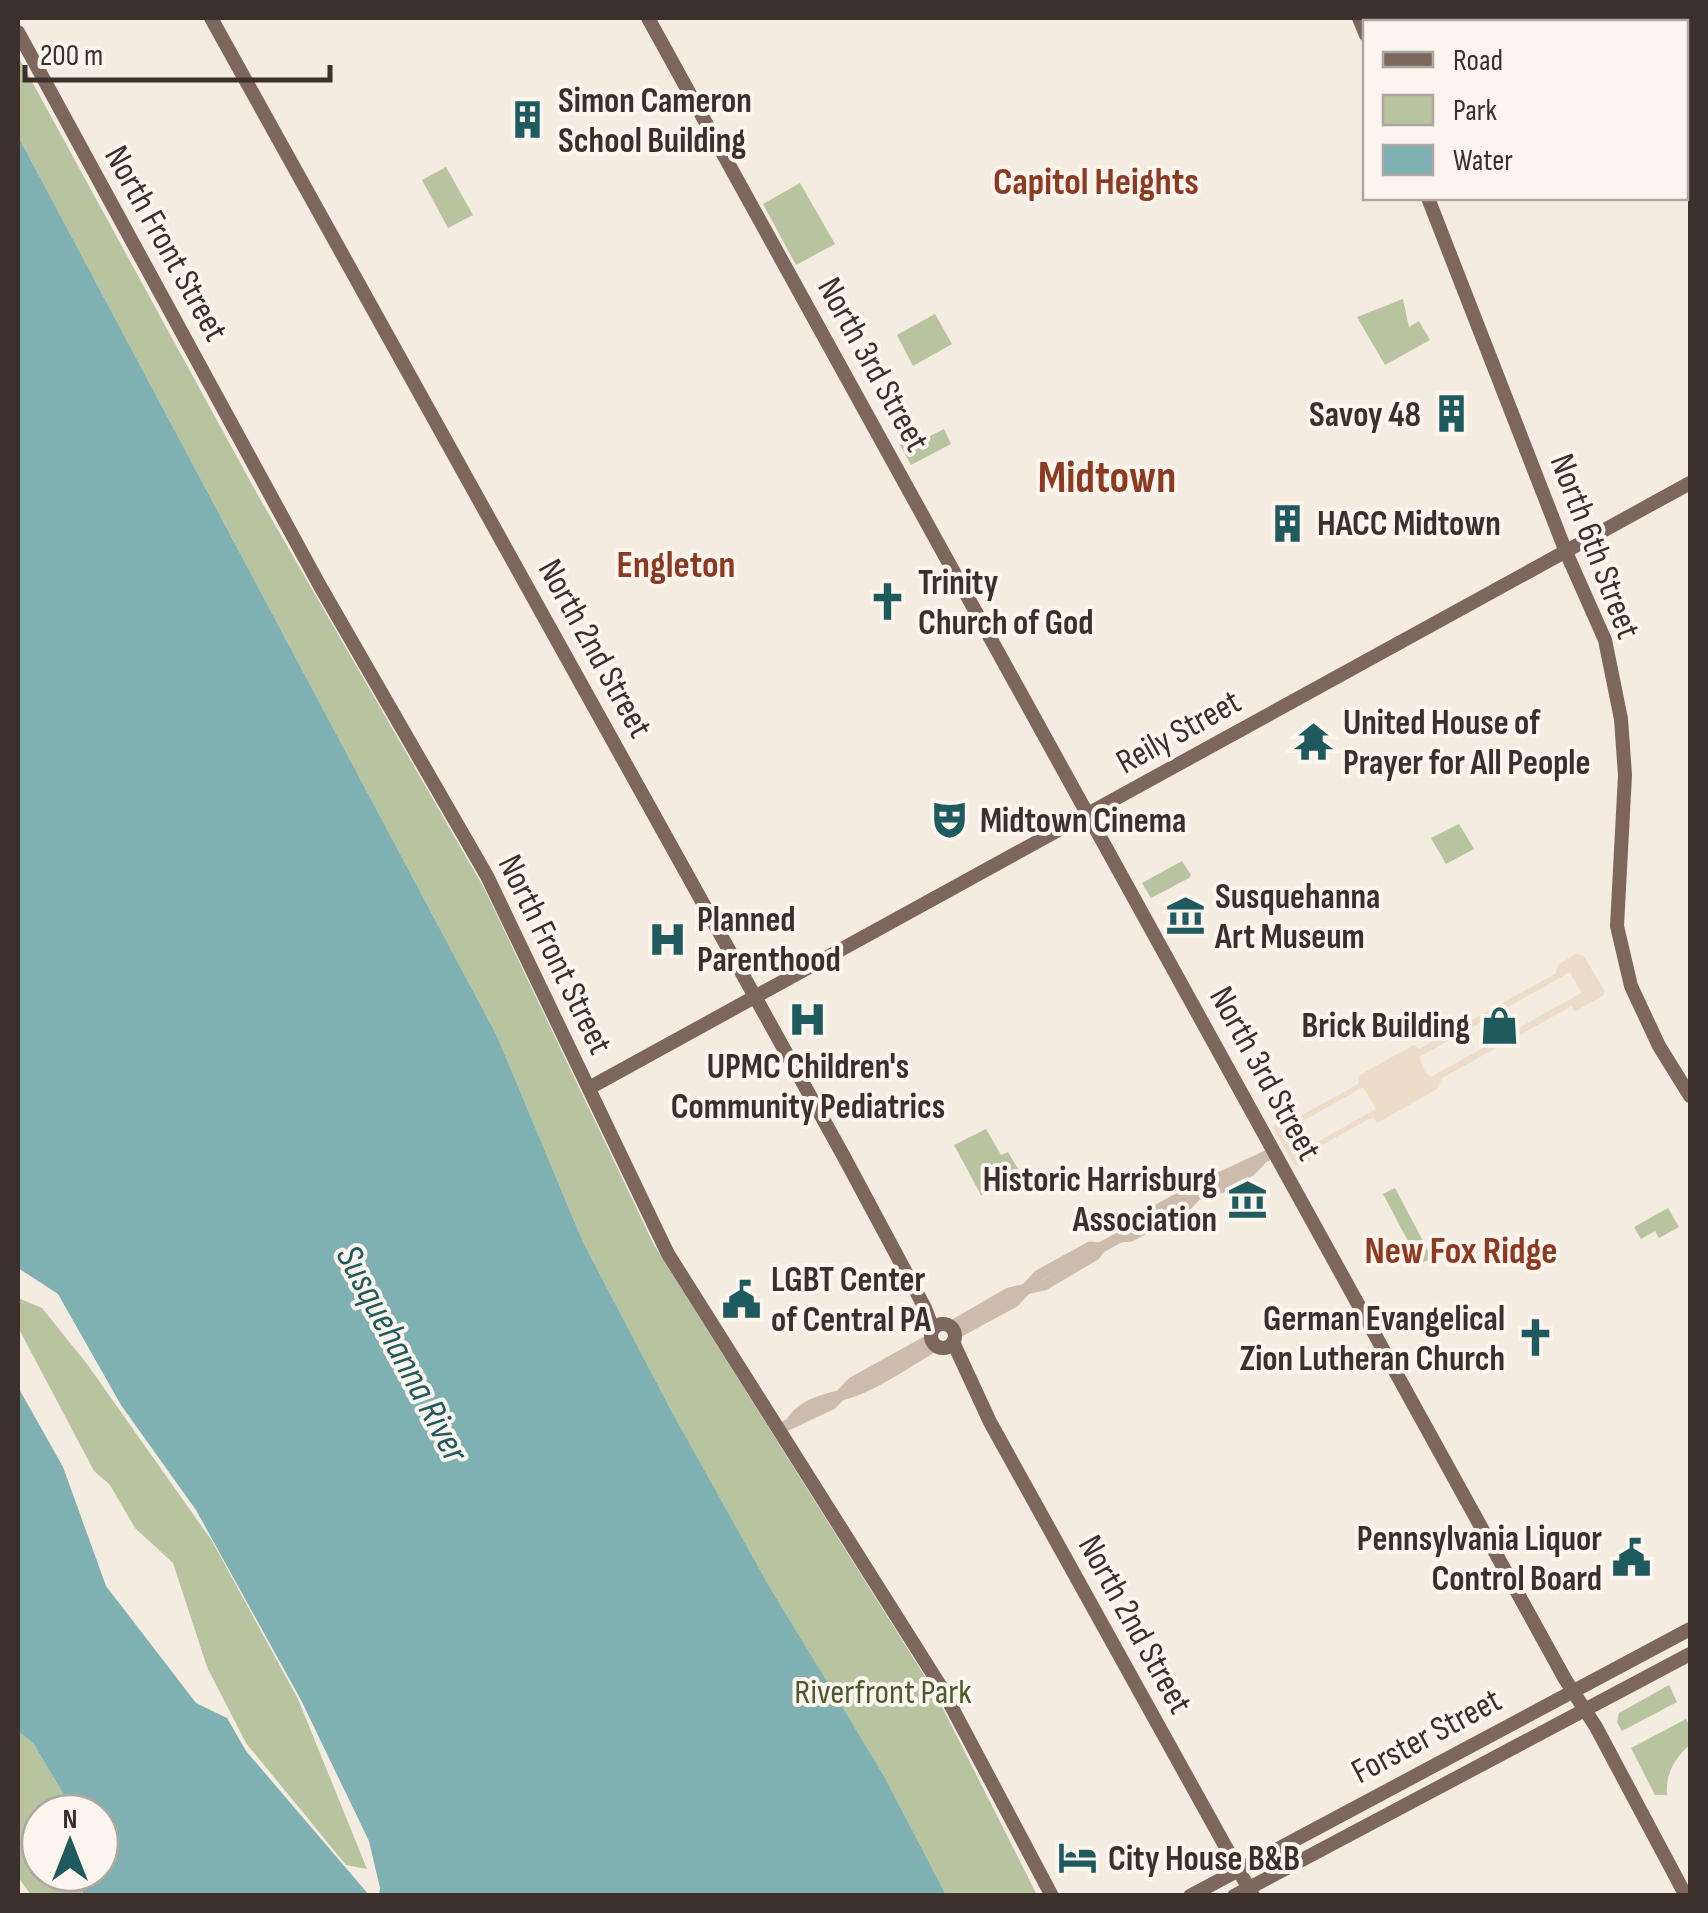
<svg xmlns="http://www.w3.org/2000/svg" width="1708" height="1913" font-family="'Sofia Sans Condensed',sans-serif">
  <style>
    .green { fill: #b8c4a0 }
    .plaza { fill: #ecdcc8; fill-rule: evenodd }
    .water { fill: #7fb0b2 }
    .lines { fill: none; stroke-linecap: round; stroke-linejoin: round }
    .minor { stroke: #cdbbac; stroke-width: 11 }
    .major { stroke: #7d675c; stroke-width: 14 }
    .labels { text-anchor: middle; stroke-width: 8; stroke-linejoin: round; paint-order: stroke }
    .poi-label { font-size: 35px; font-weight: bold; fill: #3b302b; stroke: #fbf5ee; text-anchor: start }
    .street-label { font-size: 35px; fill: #3b302b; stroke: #fbf5ee }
    .park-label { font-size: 35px; fill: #4a5a2e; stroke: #fbf5ee }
    .neighbourhood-label { font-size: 38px; font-weight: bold; fill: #8c3b22; stroke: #fbf5ee }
    .water-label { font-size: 38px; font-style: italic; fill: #1f5a5e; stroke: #fbf5ee }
    .district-label { font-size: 45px; font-weight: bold; fill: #8c3b22; stroke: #fbf5ee }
  </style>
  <rect width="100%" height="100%" fill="#f4ebe1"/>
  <g class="green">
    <path d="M18,56l237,434 229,398 170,357 280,446 103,204h-91l-62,-119 -118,-193 -94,-171 -89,-170 -86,-206 -479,-900z"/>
    <path d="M446,167l27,48 -25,13 -26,-48z"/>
    <path d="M800,183l35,61 -39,21 -33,-61z"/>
    <path d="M1403,299l6,28 10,-6 11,19 -45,25 -28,-48z"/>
    <path d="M935,314l17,30 -39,22 -16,-31z"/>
    <path d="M944,429l7,15 -40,21 -11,-20 11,-6 3,5z"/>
    <path d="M1459,824l15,25 -28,15 -15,-26z"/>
    <path d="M1182,861l9,14 -2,3 -38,20 -9,-15z"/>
    <path d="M986,1129l15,26 7,-3 13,22 -40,21 -27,-50z"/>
    <path d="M1395,1188l37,70 -12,6 -37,-70z"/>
    <path d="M1668,1208l11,19 -20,11 -4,-7 -14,8 -7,-12z"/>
    <path d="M18,1298l24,10 45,56 125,177 86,158 69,170 -21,-4 -100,-122 -39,-76 -34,-104 -38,-35 -25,-43 -16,-14 -74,-140z"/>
    <path d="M1669,1685l8,17 -55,29 -5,-9 2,-9z"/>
    <path d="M1686,1719l4,8v18c-15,12 -25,30 -23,50h-12l-24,-47z"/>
    <path d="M18,1731l15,12 37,62 2,8h-32v60h40l3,22h-52l-13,-18z"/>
  </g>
  <path class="plaza" d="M1576,954l7,1 21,35v5l-30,17 -2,-6 -130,72 -5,11 -60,34 -4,-6 -60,33 -2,10 -11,6 -6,-1 -21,-37 3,-6 8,-4 6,4 68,-38 2,-9 41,-23 13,-7 5,4 136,-75 4,-10zM1570,972l11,21 -150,84 -6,-5 -6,-15zM1363,1087l13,22 -82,46 -12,-22z"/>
  <g class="water">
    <path d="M18,136l479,900 86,206 89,170 95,171 117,193 62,119h-567l1,-7 -11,-47 -68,-141 -105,-190 -75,-105 -63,-111 -40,-26z"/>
    <path d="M18,1387l45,80 43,119 90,117 31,15 19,33 123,144h-286l-3,-22h20v-60h-28l-2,-8 -37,-62 -15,-12z"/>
  </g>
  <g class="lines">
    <g class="minor">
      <path d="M1120,1237l5,-10 56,-30 32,-5 37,-21 10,-10"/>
      <path d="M950,1327l59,-34 35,-8 51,-30 5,-7 20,-11 11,-1 56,-31 21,-22 67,-31"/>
      <path d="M955,1334l59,-32 25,-27 51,-28 10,1"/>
      <path d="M791,1423c13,-24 45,-24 68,-34 27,-11 51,-29 76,-43"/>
      <path d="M779,1429l53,-25 21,-22 78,-43"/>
    </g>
    <g class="major">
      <path d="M211,18l632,1137 82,153 8,21"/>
      <path d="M648,18l917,1661 31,48 90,169"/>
      <path d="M1359,18l7,17"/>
      <path d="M1616,18l2,4"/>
      <path d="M18,32l302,554 167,290 181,378 273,433 111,209"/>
      <path d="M1686,165l4,10"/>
      <path d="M1428,198l138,354 39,88 16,79 4,56 -8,151 14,60 28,60 31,50"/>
      <path d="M589,1088l1101,-605"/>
      <circle cx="943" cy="1336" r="12"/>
      <path d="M953,1342l37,80 263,474"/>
      <path d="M1190,1896l500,-267"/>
      <path d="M1234,1896l456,-242"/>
    </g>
  </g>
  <defs>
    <symbol id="building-bare" viewBox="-9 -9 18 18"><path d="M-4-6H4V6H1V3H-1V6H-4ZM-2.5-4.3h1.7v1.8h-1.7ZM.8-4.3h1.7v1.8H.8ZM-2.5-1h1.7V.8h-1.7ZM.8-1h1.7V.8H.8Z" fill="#1f5a5e" stroke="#fbf5ee" stroke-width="2.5" paint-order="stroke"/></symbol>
    <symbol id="church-bare" viewBox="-9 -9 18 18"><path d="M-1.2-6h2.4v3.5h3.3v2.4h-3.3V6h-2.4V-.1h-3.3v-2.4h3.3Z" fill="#1f5a5e" stroke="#fbf5ee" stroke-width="2.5" paint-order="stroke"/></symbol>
    <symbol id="temple-bare" viewBox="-9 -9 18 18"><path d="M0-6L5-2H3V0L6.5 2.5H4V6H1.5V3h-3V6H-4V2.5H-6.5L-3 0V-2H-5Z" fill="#1f5a5e" stroke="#fbf5ee" stroke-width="2.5" paint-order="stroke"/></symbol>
    <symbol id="theatre-bare" viewBox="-9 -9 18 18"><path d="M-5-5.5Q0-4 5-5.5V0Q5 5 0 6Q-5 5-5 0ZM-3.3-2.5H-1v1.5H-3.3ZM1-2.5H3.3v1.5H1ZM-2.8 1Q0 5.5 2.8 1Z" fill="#1f5a5e" stroke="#fbf5ee" stroke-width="2.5" paint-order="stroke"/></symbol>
    <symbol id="museum-bare" viewBox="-9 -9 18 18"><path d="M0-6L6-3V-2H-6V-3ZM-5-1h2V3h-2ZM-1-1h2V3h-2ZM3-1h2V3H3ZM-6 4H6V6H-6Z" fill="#1f5a5e" stroke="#fbf5ee" stroke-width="2.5" paint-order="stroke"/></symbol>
    <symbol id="hospital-bare" viewBox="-9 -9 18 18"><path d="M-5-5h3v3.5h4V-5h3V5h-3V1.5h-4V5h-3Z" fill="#1f5a5e" stroke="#fbf5ee" stroke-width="2.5" paint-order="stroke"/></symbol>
    <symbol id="shop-bare" viewBox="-9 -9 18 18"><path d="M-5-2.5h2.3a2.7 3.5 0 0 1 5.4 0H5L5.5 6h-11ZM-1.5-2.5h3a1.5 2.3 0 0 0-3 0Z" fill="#1f5a5e" stroke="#fbf5ee" stroke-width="2.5" paint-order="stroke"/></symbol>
    <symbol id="civic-bare" viewBox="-9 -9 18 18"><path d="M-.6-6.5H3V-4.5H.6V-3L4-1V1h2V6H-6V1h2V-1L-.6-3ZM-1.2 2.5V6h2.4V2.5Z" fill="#1f5a5e" stroke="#fbf5ee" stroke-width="2.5" paint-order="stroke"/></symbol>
    <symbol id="hotel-bare" viewBox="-9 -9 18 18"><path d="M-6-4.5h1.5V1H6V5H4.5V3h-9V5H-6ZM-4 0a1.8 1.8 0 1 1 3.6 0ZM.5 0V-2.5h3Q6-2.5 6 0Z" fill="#1f5a5e" stroke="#fbf5ee" stroke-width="2.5" paint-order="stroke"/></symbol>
  </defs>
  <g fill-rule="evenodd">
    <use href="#building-bare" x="500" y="92" width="55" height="55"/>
    <use href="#building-bare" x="1424" y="386" width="55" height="55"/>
    <use href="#building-bare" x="1260" y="496" width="55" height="55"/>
    <use href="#church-bare" x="860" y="574" width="55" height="55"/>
    <use href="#temple-bare" x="1286" y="714" width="55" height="55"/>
    <use href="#theatre-bare" x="922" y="792" width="55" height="55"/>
    <use href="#museum-bare" x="1158" y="888" width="55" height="55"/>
    <use href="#hospital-bare" x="640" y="912" width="55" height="55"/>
    <use href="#hospital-bare" x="780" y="992" width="55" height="55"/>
    <use href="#shop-bare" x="1472" y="998" width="55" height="55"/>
    <use href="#museum-bare" x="1220" y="1172" width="55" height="55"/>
    <use href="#civic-bare" x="714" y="1272" width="55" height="55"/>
    <use href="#church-bare" x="1508" y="1310" width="55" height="55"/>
    <use href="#civic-bare" x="1604" y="1530" width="55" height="55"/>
    <use href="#hotel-bare" x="1050" y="1830" width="55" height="55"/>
  </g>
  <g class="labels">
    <g class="poi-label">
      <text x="558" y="112">Simon Cameron<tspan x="558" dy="40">School Building</tspan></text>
      <text x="1421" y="426" text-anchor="end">Savoy 48</text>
      <text x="1317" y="535">HACC Midtown</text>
      <text x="918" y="594">Trinity<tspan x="918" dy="40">Church of God</tspan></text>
      <text x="1343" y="734">United House of<tspan x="1343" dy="40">Prayer for All People</tspan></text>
      <text x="980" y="832">Midtown Cinema</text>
      <text x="1215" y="908">Susquehanna<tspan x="1215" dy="40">Art Museum</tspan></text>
      <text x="697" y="931">Planned<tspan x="697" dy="40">Parenthood</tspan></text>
      <text x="1470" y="1037" text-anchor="end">Brick Building</text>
      <text x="808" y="1078" text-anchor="middle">UPMC Children's<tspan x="808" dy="40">Community Pediatrics</tspan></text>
      <text x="1217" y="1191" text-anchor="end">Historic Harrisburg<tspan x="1217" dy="40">Association</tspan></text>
      <text x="771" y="1291">LGBT Center<tspan x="771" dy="40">of Central PA</tspan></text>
      <text x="1505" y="1330" text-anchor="end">German Evangelical<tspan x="1505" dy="40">Zion Lutheran Church</tspan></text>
      <text x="1602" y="1550" text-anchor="end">Pennsylvania Liquor<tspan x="1602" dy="40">Control Board</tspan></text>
      <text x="1108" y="1870">City House B&amp;B</text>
    </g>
    <g class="street-label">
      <text transform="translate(167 243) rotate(61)" y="12">North Front Street</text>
      <text transform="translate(874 364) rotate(61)" y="12">North 3rd Street</text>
      <text transform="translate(1596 546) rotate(69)" y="12">North 6th Street</text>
      <text transform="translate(596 648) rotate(61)" y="12">North 2nd Street</text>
      <text transform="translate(1178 731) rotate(-29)" y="12">Reily Street</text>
      <text transform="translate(556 954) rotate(64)" y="12">North Front Street</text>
      <text transform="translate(1266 1073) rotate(61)" y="12">North 3rd Street</text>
      <text transform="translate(1136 1624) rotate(61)" y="12">North 2nd Street</text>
      <text transform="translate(1426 1735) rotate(-28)" y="12">Forster Street</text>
    </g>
    <g class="park-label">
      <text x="883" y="1703">Riverfront Park</text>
    </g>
    <g class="neighbourhood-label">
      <text x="1096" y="194">Capitol Heights</text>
      <text x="676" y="577">Engleton</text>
      <text x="1461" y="1263">New Fox Ridge</text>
    </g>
    <g class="water-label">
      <text transform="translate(403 1353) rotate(62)" y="13">Susquehanna River</text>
    </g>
    <g class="district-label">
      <text x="1107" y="492">Midtown</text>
    </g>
  </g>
  <rect width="1708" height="1913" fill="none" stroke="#3b302b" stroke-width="40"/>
  <rect x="1363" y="20" width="325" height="180" fill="#fbf5ee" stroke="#aea6a0" stroke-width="2.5"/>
  <rect x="1383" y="52" width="50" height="15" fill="#7d675c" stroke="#aea6a0" stroke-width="2.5"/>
  <text x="1453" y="70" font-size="30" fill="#3b302b">Road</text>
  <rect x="1383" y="95" width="50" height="30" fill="#b8c4a0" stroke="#aea6a0" stroke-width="2.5"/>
  <text x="1453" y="120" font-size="30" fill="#3b302b">Park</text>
  <rect x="1383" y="145" width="50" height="30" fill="#7fb0b2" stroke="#aea6a0" stroke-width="2.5"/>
  <text x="1453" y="170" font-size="30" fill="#3b302b">Water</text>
  <g transform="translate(70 1843)"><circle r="48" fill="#fbf5ee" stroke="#aea6a0" stroke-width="2.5"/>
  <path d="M0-8L18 38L0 25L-18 38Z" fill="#1f5a5e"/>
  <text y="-15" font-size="28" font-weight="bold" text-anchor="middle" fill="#3b302b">N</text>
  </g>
  <path d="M25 65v15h305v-15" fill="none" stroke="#3b302b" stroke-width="5"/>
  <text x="40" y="65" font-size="30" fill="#3b302b" stroke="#fbf5ee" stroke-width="8" paint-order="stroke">200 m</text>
</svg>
